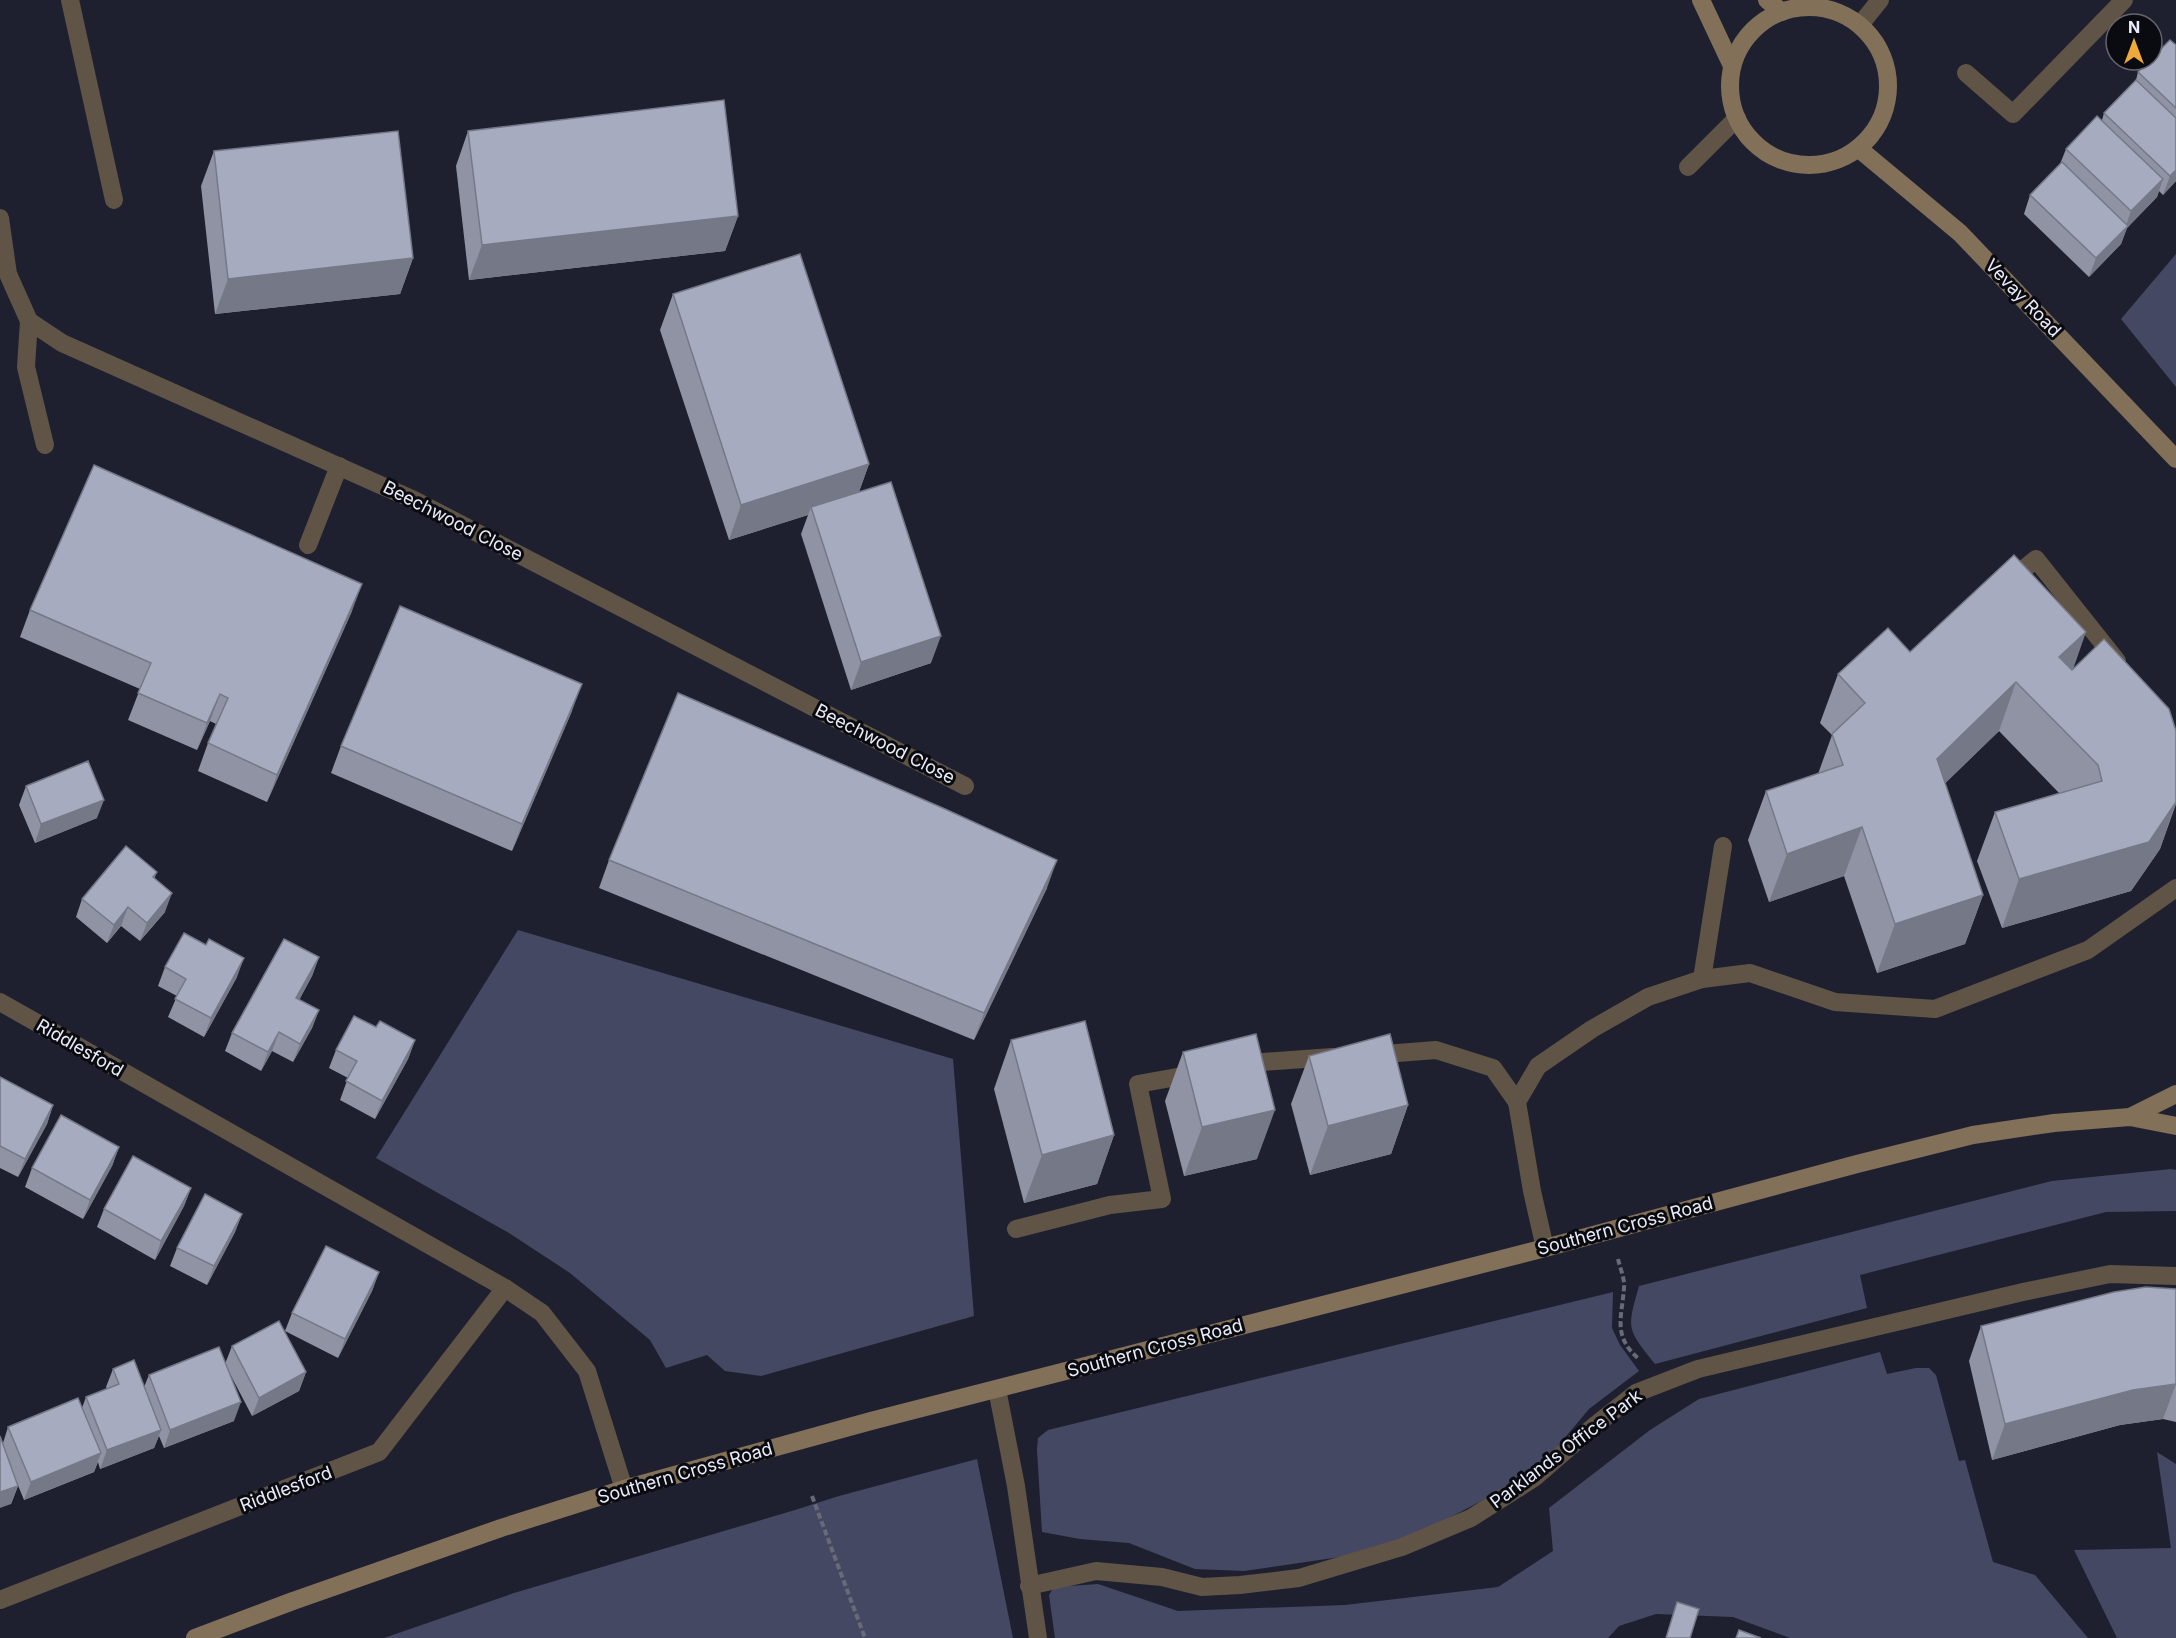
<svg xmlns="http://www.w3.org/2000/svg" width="2176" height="1638" font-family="Inter,sans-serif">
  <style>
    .green { fill: #454862 }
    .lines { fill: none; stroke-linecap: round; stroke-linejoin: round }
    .path { stroke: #686a79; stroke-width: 4; stroke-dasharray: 6 3; stroke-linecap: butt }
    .service { stroke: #5f5445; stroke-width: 18 }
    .minor { stroke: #5f5445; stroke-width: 18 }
    .secondary { stroke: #827058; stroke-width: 18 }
    .wall { fill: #9093a4 }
    .shaded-wall { fill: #757886 }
    .building { fill: #a7abbf; stroke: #757886; stroke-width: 1.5 }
    .labels { text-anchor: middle; stroke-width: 6; stroke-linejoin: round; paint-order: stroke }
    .street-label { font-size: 18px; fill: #eaecf7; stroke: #0a0b11 }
  </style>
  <rect width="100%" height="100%" fill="#1e2030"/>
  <g class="green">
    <path d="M2176,254v133l-55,-68z"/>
    <path d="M518,930l435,129 21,257 -213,60 -36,-5 -18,-16 -41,13 -16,-28 -80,-67 -61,-40 -133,-75z"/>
    <path d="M2171,1169l5,1v41l-70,1 -246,63 7,33 -212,56c-29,-36 -28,-35 -16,-78l413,-105z"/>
    <path d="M1613,1292l-1,36 8,17 19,26 -50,38 -31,37 -27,23 -42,28 -48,25 -38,16 -63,19 -96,14 -49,-2 -66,-26 -49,-4 -38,-7 -5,-82 1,-12 10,-8z"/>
    <path d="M1880,1352l7,22 29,-6h13l7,7 23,86 6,-1 28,102 42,13 53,63h-298l-57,-21 -77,-3 -37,12 -11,12h-553l-6,-43 5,-8 44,-3 80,27 167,-6 153,-18 55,-36 -4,-43 101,-78 49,-31z"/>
    <path d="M2157,1452l19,12v174h-59l-43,-88 97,-2z"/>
    <path d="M977,1459l36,179h-629l130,-45 281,-83 44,-14z"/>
  </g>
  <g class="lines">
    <g class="path">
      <path d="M1618,1259c2,9 7,20 6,29 -2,29 -12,48 15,71"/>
      <path d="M812,1496l53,142"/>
    </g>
    <g class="service">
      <path d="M70,0l44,200"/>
      <path d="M1688,167l49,-49"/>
      <path d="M29,321l-3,46 19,78"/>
      <path d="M308,545l31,-79"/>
      <path d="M2007,583l29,-24 81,102"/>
      <path d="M1702,979l21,-133"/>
      <path d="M1372,1055l64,-5 57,18 24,34"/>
      <path d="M1241,1066l21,-4 70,-5"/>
      <path d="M1016,1229l94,-24 52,-6 -24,-115 61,-11"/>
      <path d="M1545,1248l-13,-57 -15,-89 21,-36 54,-37 56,-32 54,-18 48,-6 85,29 100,7 153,-59 88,-62"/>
      <path d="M1029,1586l67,-15 66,6 40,10 38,-2 59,-7 103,-31 69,-29 63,-40 59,-51 43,-34 62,-24 325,-77 87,-18 66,2"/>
    </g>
    <g class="minor">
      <path d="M1860,25l20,-25"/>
      <path d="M1966,73l47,41 111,-114"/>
      <path d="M0,218l8,56 21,47 33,22 352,157 551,286"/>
      <path d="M0,1002l505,286 37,25 45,58 37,118"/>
      <path d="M997,1389l19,97 22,152"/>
      <path d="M0,1600l379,-148 126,-164"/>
    </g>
    <g class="secondary">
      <path d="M1701,0l31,66"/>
      <path d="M1767,0l15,12"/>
      <circle cx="1809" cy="86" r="79"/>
      <path d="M1858,148l102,85 216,226"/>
      <path d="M2130,1117l46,-23"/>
      <path d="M195,1638l98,-37 208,-73 123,-39 247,-68 674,-173 312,-84 116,-29 81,-12 76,-6 46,9"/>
    </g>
  </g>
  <g class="wall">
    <path d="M2176,45v136l-13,14 -4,-4 -2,6 -30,31 -6,16 -32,33 -65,-63 6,-19 30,-31 6,-15 36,-29 2,-7 32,-33 2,-8z"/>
    <path d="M468,131l270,85 -13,35 -256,29 -13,-114z"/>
    <path d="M214,151l199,107 -13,36 -185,20 -14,-128z"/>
    <path d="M673,294l196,170 -10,28 72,171 -80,27 -50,-156 7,-19 -79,25 -69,-210z"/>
    <path d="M30,610l322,1 -85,191 -69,-31 10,-28 8,-19 -6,-3 -13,29 -69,-30 12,-31 -120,-52z"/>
    <path d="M1910,652l163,17 103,62v73l-16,45 -29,42 -129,37 -25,-67 18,-49 64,-19 -60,-62 -54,52 38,112 -18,49 -88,29 -33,-97 -75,26 -21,-62 18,-49 52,-17 14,-39 -12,-12 18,-49z"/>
    <path d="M572,711l-60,140 -181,-78 10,-27z"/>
    <path d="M26,786l71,32 -62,25 -16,-38z"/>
    <path d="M609,860l438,28 -73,152 -375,-152z"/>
    <path d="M157,872l-3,7 11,33 -25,29 -19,-15 -14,17 -31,-26 6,-18z"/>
    <path d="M319,957l-7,19 -13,24 20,10 -7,18 -19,34 -21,-11 -11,20 -36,-20 7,-18z"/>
    <path d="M165,967l72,10 -33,60 -36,-20 9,-21 -19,-10z"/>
    <path d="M376,1027l39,13 -7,19 -33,60 -35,-19 8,-22 -19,-10 7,-18z"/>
    <path d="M1011,1040l103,95 -17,49 -73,19 -30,-114z"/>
    <path d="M1183,1052l74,107 -73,17 -19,-75z"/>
    <path d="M1309,1056l99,49 -17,49 -81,21 -19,-71z"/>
    <path d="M0,1077l53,28 -6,19 -29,53 -18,-9z"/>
    <path d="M119,1147l-7,19 -29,53 -58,-32 7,-19z"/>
    <path d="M191,1188l-7,18 -29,54 -58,-33 7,-18z"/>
    <path d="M242,1214l-7,18 -28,53 -37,-19 7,-18z"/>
    <path d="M379,1272l-7,19 -34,67 -53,-27 7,-18z"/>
    <path d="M2176,1289v133l-13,-3 -43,6 -128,35 -23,-99 12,-35z"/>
    <path d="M232,1346l74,26 -7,19 -47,25 -24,-46 6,51 -70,27 -5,-12 -5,12 -54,21 -2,-7 -4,10 -70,28 -9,-22 3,8 -7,18 -8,-61 5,-16 74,-19 4,-11 21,-8 -1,-2 7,-18 31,18 5,-12 76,-11z"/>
  </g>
  <g class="shaded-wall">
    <path d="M2176,170v11l-13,14 7,-19z"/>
    <path d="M2163,179l-6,18 -30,31 -6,16 -32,33 7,-19 29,-30 6,-17z"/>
    <path d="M738,216l-13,35 -256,29 13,-35z"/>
    <path d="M413,258l-13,36 -185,20 13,-35z"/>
    <path d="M869,464l-13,36 -45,7 -3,8 -79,25 12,-35z"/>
    <path d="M362,584l-10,27 -85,191 10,-27z"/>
    <path d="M2086,632l-17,49 -10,-24z"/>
    <path d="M941,636l-10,27 -80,27 10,-28z"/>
    <path d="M2016,682l-17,49 -79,77 17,-49z"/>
    <path d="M582,684l-10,27 -60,140 10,-27z"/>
    <path d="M220,694l-10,27 -13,29 10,-27z"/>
    <path d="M104,800l-7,18 -62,25 6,-19z"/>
    <path d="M2176,802l-16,47 -29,42 -129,37 17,-49z"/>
    <path d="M1862,827l-18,49 -75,26 18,-48z"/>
    <path d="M1057,860l-10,28 -73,152 10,-27z"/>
    <path d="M172,893l-7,19 -25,29 7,-18z"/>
    <path d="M1983,895l-18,49 -88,29 18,-49z"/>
    <path d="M128,907l-7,19 -14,17 7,-18z"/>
    <path d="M319,957l-7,19 -22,41 6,-19z"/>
    <path d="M244,958l-7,19 -33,60 7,-19z"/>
    <path d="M319,1010l-7,18 -19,34 7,-18z"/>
    <path d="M279,1032l-7,19 -11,20 7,-19z"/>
    <path d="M415,1040l-7,19 -33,60 7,-18z"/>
    <path d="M53,1105l-6,19 -29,53 7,-18z"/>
    <path d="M1408,1105l-17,49 -81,21 18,-49z"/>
    <path d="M1275,1110l-18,49 -73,17 18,-49z"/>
    <path d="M1114,1135l-17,49 -73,19 18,-48z"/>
    <path d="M119,1147l-7,19 -29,53 7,-19z"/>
    <path d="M191,1188l-7,18 -29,54 6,-19z"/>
    <path d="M242,1214l-7,18 -28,53 7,-19z"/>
    <path d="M379,1272l-7,19 -34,67 7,-19z"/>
    <path d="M306,1372l-7,19 -47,25 7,-18z"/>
    <path d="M2176,1384l-13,35 -43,6 -128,35 13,-36 128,-34z"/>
    <path d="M241,1402l-7,19 -70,27 6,-18z"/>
    <path d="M161,1430l-7,18 -54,21 7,-19z"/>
    <path d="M101,1453l-7,19 -70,28 7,-18z"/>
    <path d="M18,1486l-7,18 -11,4v-16z"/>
  </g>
  <g class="building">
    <path d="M2170,40l6,5v63l-38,-36 12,-12h2v-2z"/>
    <path d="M2136,80l40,38v52l-6,6 -66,-63z"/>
    <path d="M724,100l14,116 -256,29 -14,-114z"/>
    <path d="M2097,116l66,63 -32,32 -65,-62z"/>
    <path d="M398,131l15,127 -185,21 -14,-128z"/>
    <path d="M2062,162l66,64 -32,32 -66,-63z"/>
    <path d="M800,254l69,210 -128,41 -68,-211z"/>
    <path d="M94,465l268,119 -85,191 -69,-32 20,-45 -8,-4 -13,29 -69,-30 13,-30 -121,-53z"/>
    <path d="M891,482l50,154 -80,26 -50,-155z"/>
    <path d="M2014,555l72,77 -27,25 13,13 32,-31 65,70 7,22v71l-27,40 -130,37 -24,-67 107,-31 -4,-16 -82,-83 -79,77 46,136 -88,29 -33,-97 -75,27 -21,-63 77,-26 -11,-31 33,-31 -27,-29 50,-46 22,24z"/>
    <path d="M400,606l182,78 -60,140 -181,-78z"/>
    <path d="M678,693l267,116 112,51 -73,153 -375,-153z"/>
    <path d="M88,761l16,39 -63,24 -15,-38z"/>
    <path d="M126,846l31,26 -4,5 19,16 -25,30 -19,-16 -14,18 -32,-26z"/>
    <path d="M184,933l22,12 3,-6 35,19 -33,60 -36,-19 11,-20 -21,-12z"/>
    <path d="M284,939l35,18 -23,41 23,12 -19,34 -21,-12 -11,20 -36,-19z"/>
    <path d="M354,1016l22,11 4,-6 35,19 -33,61 -36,-20 11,-20 -21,-11z"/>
    <path d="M1085,1021l29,114 -72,20 -31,-115z"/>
    <path d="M1256,1034l19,76 -73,17 -19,-75z"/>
    <path d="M1390,1034l18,71 -80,21 -19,-70z"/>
    <path d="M0,1077l53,28 -28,54 -25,-13z"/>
    <path d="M61,1115l58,32 -29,53 -58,-32z"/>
    <path d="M133,1156l58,32 -30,53 -57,-32z"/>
    <path d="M205,1194l37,20 -28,52 -37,-18z"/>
    <path d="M326,1246l53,26 -34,67 -53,-26z"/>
    <path d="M2146,1287l30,2v95l-43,6 -128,34 -24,-98 133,-34z"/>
    <path d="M279,1321l27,51 -47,26 -27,-52z"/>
    <path d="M219,1347l22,55 -71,28 -21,-55z"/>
    <path d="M134,1360l27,70 -54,20 -21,-53 33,-13 -6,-15z"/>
    <path d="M78,1398l23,55 -70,29 -23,-55z"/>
    <path d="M0,1436l18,50 -18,6z"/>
    <path d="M1677,1602l22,7 -9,29h-24z"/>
    <path d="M1739,1630l22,8h-25z"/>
  </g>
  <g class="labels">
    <g class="street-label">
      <text transform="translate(2023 298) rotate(46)" y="6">Vevay Road</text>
      <text transform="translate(453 521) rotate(27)" y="6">Beechwood Close</text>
      <text transform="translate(885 744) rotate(27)" y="6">Beechwood Close</text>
      <text transform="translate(80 1048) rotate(30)" y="6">Riddlesford</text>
      <text transform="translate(1625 1226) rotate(-15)" y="6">Southern Cross Road</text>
      <text transform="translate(1155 1348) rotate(-15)" y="6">Southern Cross Road</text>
      <text transform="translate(1566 1449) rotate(-37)" y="6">Parklands Office Park</text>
      <text transform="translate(685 1473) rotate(-16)" y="6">Southern Cross Road</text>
      <text transform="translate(286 1489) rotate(-21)" y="6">Riddlesford</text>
    </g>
  </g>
  <g transform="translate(2134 42)"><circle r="28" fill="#0a0b11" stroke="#64656d" stroke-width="1.5"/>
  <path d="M0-4.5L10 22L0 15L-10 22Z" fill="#eea83c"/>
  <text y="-9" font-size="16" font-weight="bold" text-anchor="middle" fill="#eaecf7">N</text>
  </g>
</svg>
